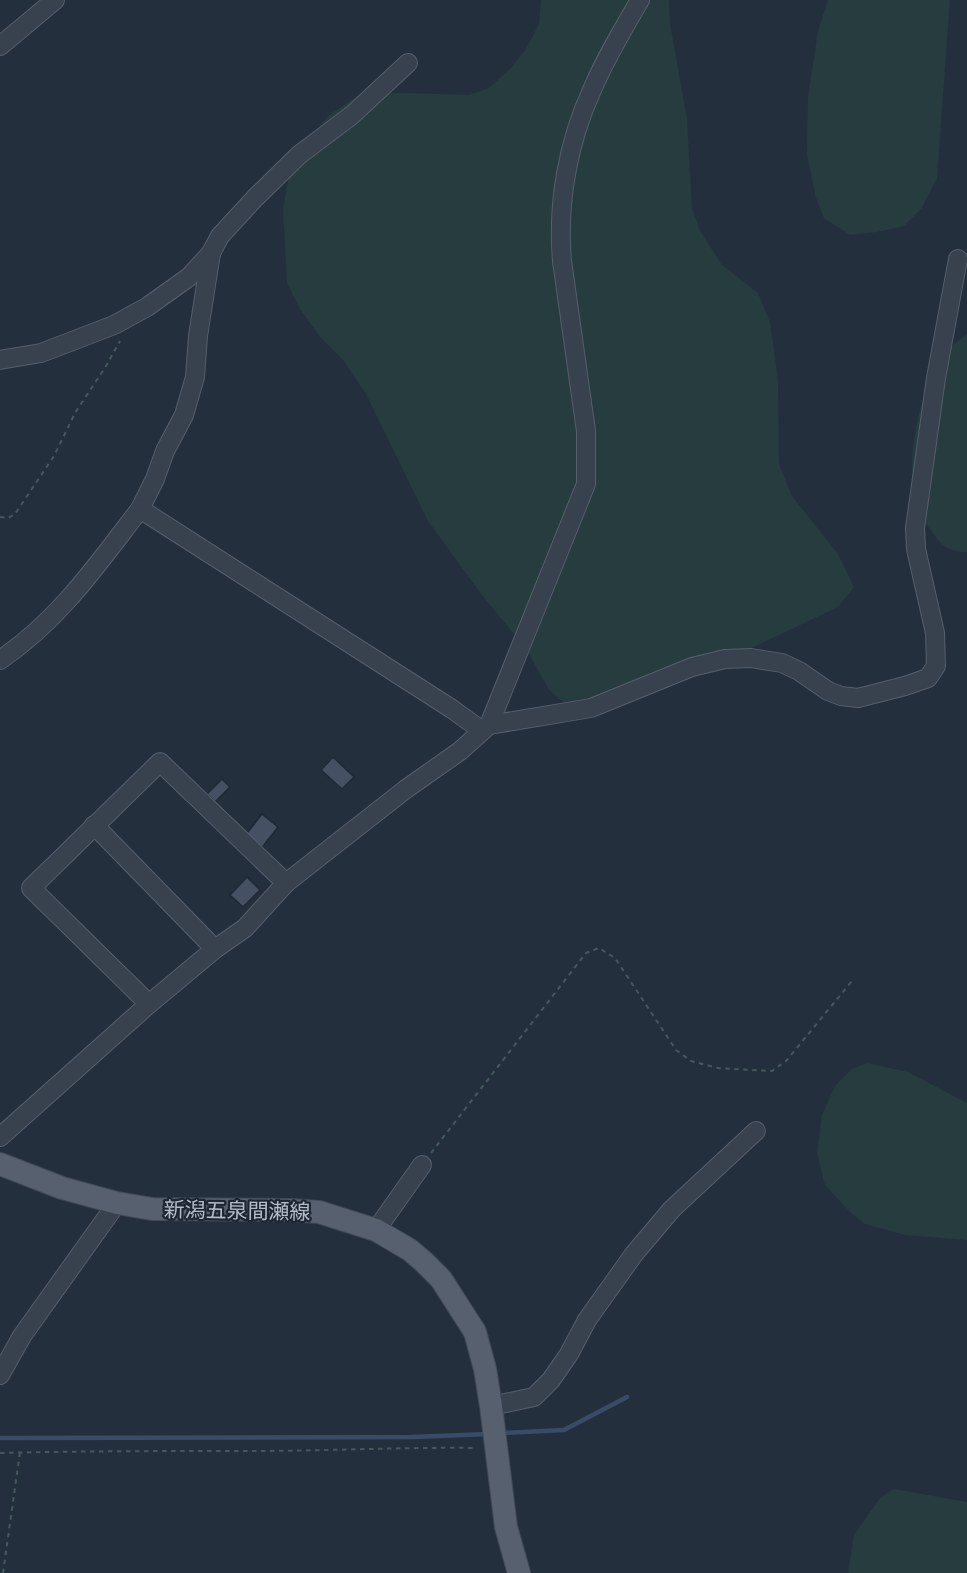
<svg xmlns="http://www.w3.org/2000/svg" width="967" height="1573" font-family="Karla,'Noto Sans JP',sans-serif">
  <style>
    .green { fill: #263c3f }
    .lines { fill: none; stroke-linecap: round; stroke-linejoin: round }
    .stream { stroke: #394c67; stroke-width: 4.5 }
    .building { fill: #455162; stroke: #1f2835; stroke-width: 1.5 }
    .minor-casing { stroke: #565f6c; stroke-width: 20 }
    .major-casing { stroke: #414a57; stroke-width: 24 }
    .path { stroke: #44595c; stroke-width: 2; stroke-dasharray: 4.5 4.5; stroke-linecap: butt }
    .minor { stroke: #38414e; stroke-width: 18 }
    .major { stroke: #56606e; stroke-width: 22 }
    .labels { text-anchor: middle; stroke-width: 4.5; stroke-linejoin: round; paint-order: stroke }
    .street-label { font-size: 21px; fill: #b4bcc9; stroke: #1d2633 }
  </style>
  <rect width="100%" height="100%" fill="#242f3e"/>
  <g class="green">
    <path d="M541,0h128l1,24 17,95 5,89 8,23 22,34 36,28 12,29 8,58 1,84 13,32 46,58 16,33 -16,20 -80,38 -155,64 -36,-4 -17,-14 -24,-42 -44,-54 -54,-74 -62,-127 -23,-34 -23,-23 -20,-28 -13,-26 -4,-74 6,-33 21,-37 18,-23 23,-16 21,-8 97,3 20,-7 23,-21 14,-18 13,-25z"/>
    <path d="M828,0h122l-13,178 -16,31 -17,17 -27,6 -27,3 -26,-17 -8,-20 -9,-43 1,-58 10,-66z"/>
    <path d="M967,335v217c-18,0 -27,-7 -36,-22 -4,-5 -8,-10 -10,-15 -5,-10 -9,-39 -9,-50 1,-40 17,-110 55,-130z"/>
    <path d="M867,1063l41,9 59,31v137l-62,-5 -40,-11 -15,-12 -25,-27 -8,-32 5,-38 13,-29 17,-17z"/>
    <path d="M894,1489l73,13v71h-119l6,-38 27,-38z"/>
  </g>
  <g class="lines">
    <g class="stream">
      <path d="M501,1433l63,-3 63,-33"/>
      <path d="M0,1438l412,-1 77,-3"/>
    </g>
  </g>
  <g class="building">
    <path d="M333,757l21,20 -12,12 -21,-19z"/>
    <path d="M222,779l8,8 -15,15 -8,-8z"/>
    <path d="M262,814l16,13 -18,23 -16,-13z"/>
    <path d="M247,877l13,13 -17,17 -13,-12z"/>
  </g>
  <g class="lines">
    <defs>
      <g id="minor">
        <path d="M0,46l55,-46"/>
        <path d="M211,253l-13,83 -3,41 -11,38 -19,36 -10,28 -15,30 312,200 29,21"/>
        <path d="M0,360l41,-7 73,-28 33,-18 42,-30 22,-24 9,-17 35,-38 44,-43 53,-40 56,-52"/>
        <path d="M0,660c59,-40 97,-95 140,-151"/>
        <path d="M489,725l102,-17 101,-41 33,-8 26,-1 31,5 17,8 29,20 13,5 17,2 47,-12 23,-8 8,-12 -1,-33 -19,-84 -1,-21 21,-150 22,-119"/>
        <path d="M94,825l121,124"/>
        <path d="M149,1004l-118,-116 129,-126 126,121"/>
        <path d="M0,1137l149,-133 66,-55 30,-21 41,-45 120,-94 54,-38 29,-26 97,-241v-53l-24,-170c-5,-58 6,-119 30,-171 13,-31 31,-61 48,-90"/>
        <path d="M376,1230l46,-65"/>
        <path d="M0,1375l22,-39 95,-133"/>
        <path d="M491,1406l43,-9 17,-17 18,-26 18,-34 47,-66 38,-45 84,-78"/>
      </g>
      <path id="major" d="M0,1164l62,24 55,15 35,6 139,1 28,2 57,18 34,20 14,12 17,17 34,53 10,37 6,37 15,121 13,46"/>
    </defs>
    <use href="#minor" class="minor-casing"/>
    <use href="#major" class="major-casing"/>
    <g class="path">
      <path d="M0,517l8,1 7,-4 39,-58 21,-43 31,-47 14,-25"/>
      <path d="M431,1153l155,-200 13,-5 16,10 61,92 15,11 27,7 54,3 14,-10 66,-80"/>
      <path d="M0,1453c83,-2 167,-2 250,-2 76,0 151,-4 227,-3"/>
      <path d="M3,1573l17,-121"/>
    </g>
    <use href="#minor" class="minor"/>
    <use href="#major" class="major"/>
  </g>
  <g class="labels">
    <g class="street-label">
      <text transform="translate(237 1211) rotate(1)" y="7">新潟五泉間瀬線</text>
    </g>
  </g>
</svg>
